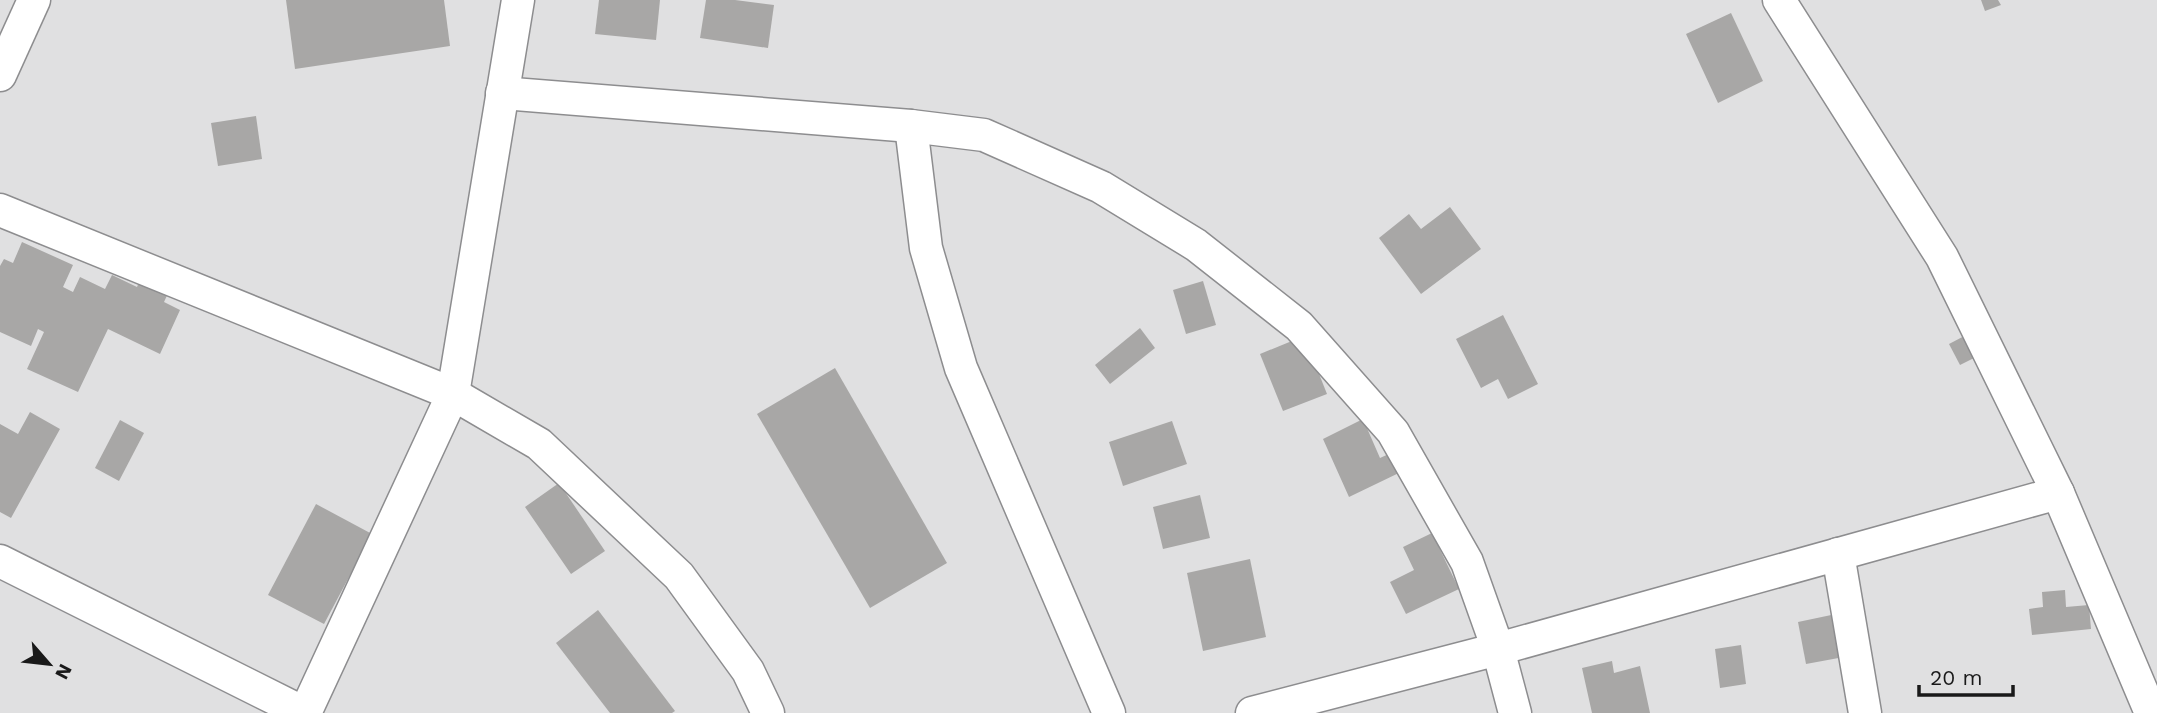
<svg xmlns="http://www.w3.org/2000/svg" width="2157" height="713" font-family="'Work Sans',sans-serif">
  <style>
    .building { fill: #a8a7a6 }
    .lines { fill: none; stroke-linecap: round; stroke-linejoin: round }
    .street-casing { stroke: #8d8d8f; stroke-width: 35 }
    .street { stroke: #fff; stroke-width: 32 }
  </style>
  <rect width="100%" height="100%" fill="#e0e0e1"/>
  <g class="building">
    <path d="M286,0h158l6,46 -155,23z"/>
    <path d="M599,0h61l-4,40 -61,-6z"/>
    <path d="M706,0h29l39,5 -6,43 -68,-10z"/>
    <path d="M1981,0h17l3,5 -16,6z"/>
    <path d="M1731,13l32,68 -45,22 -32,-69z"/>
    <path d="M256,116l6,43 -44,7 -7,-43z"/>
    <path d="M1450,207l31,42 -60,45 -42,-56 30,-24 12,15z"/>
    <path d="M22,242l51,23 -10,22 10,5 7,-15 25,12 7,-14 25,12 5,-12 28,14 -6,13 16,8 -20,44 -52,-25 -30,63 -51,-23 17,-37 -6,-3 -7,17 -31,-14v-66l4,-7 9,4z"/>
    <path d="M1203,281l13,44 -30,9 -13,-44z"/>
    <path d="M1503,315l35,69 -30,15 -10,-20 -17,9 -25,-49z"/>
    <path d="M1140,328l15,20 -45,36 -15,-19z"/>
    <path d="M1970,333l12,21 -22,11 -11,-21z"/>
    <path d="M1304,336l23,58 -44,17 -23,-57z"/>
    <path d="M835,368l112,195 -77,45 -113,-194z"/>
    <path d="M30,412l30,17 -49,89 -11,-6v-88l18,10z"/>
    <path d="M1363,419l17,39 13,-6 10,19 -54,26 -26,-58z"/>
    <path d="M120,420l24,13 -25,48 -24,-13z"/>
    <path d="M1172,421l15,43 -64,22 -14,-44z"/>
    <path d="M559,483l46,68 -34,23 -46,-67z"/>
    <path d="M1200,495l10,43 -47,11 -10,-42z"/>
    <path d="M316,504l56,30 -48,90 -56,-29z"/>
    <path d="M1432,533l27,56 -53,25 -16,-32 24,-12 -11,-23z"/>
    <path d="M1250,559l16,78 -63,14 -16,-78z"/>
    <path d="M2065,590l1,17 23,-2 2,24 -59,6 -3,-26 14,-2 -1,-15z"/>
    <path d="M598,610l77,101 -3,2h-62l-54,-70z"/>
    <path d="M1836,614l8,43 -38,7 -8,-42z"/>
    <path d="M1741,645l5,39 -26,4 -5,-39z"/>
    <path d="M1612,661l2,12 26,-7 10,47h-58l-10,-45z"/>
  </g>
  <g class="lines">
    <defs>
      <g id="street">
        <path d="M1779,0l163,257 116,236 93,220"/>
        <path d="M0,75l34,-75"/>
        <path d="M502,93l409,33 73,9 117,52 95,58 103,81 94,106 74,130 31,87 17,64"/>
        <path d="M911,126l15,122 35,120 148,345"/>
        <path d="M0,210l453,184 86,50 140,132 69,95 20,42"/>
        <path d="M1838,554l27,159"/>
        <path d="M0,561l304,152"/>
        <path d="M305,713l148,-319 65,-394"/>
        <path d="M1252,713l246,-64 560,-156"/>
      </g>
    </defs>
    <use href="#street" class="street-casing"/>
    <use href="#street" class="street"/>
  </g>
  <g transform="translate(49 664) rotate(118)" stroke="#e0e0e1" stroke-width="5" paint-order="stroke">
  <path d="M0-5L12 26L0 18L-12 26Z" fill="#191919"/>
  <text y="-10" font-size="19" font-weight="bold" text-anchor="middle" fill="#191919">N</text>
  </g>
  <path d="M1919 685v10h94v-10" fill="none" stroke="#191919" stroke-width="3.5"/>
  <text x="1930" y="685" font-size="21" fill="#191919" stroke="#e0e0e1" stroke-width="5" paint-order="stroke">20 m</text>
</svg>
